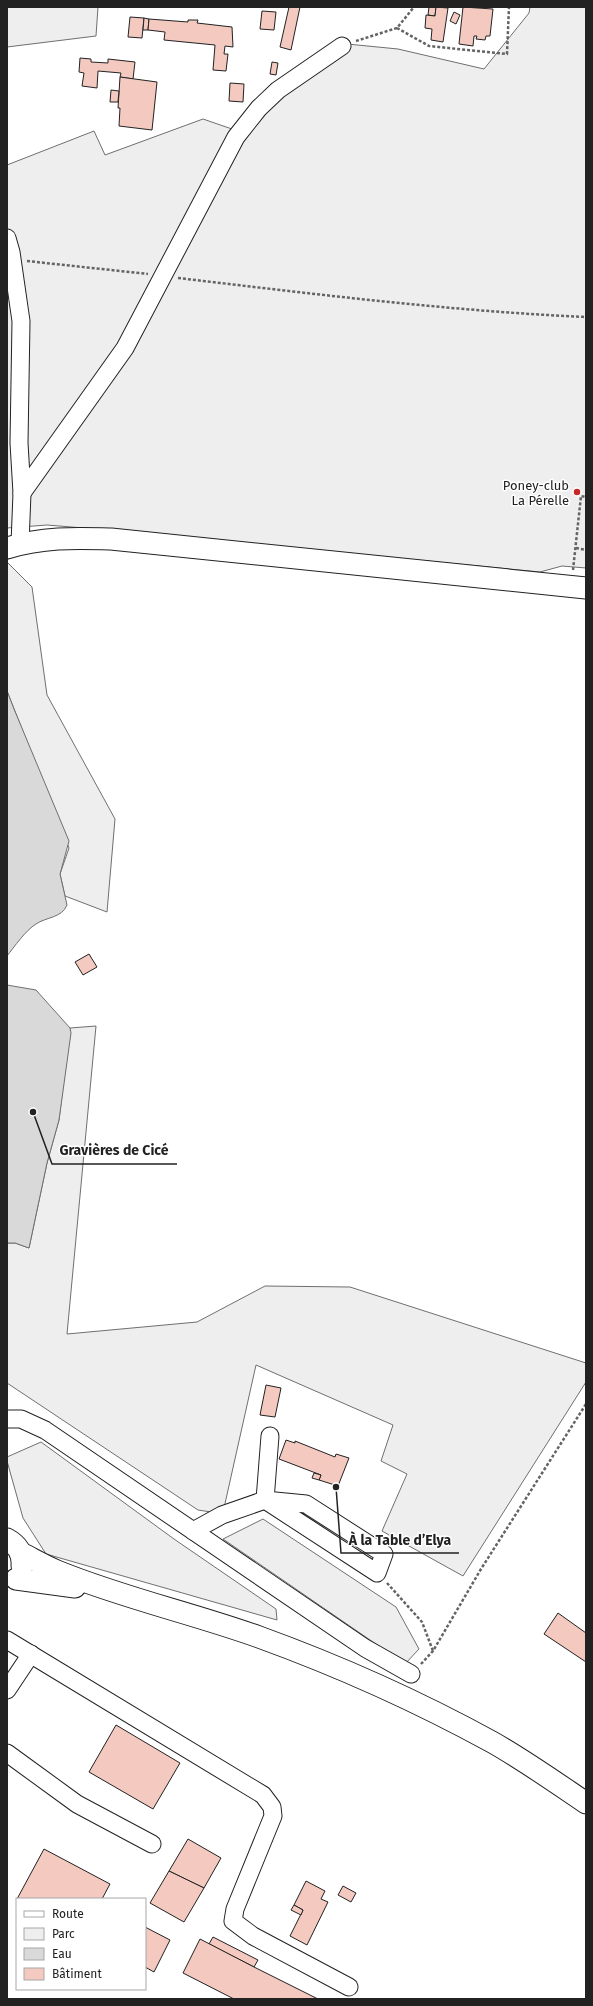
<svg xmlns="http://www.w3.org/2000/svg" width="593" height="2006" font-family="'Fira Sans',sans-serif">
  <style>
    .green { fill: #eee; stroke: #6f6f6f }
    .water { fill: #d9d9d9; stroke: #6f6f6f }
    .building { fill: #f3c9c0; stroke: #222 }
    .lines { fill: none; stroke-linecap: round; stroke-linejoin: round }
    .minor-casing { stroke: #222; stroke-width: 19 }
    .major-casing { stroke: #222; stroke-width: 23 }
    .path { stroke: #646464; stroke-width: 2.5; stroke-dasharray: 3 2; stroke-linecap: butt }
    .minor { stroke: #fff; stroke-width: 17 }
    .major { stroke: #fff; stroke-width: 21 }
    .poi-dot { fill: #c62828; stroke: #fff; stroke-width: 1.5 }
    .labels { text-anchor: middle; stroke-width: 3; stroke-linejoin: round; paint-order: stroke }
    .poi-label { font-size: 13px; fill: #222; stroke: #fff; text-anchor: end }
    .leader { fill: none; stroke: #222; stroke-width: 1.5 }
    .callout-dot { fill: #222; stroke: #fff; stroke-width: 1.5 }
    .callout-label { font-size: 14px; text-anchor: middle; font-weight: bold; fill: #222; stroke: #fff; stroke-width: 3; stroke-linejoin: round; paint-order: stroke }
  </style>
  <rect width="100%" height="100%" fill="#fff"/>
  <g class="green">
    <path d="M7,7h91l-2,29 -89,11z"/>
    <path d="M530,7h56v561l-24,-2 -22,6 -444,-43 -49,-4 -40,3v-363l87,-34 11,24 98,-36 29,10 105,-86 61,6 86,20 45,-56z"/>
    <path d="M7,562l25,25 15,108 68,124 -8,93 -42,-16 -5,-22 9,-26 -62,-157z"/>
    <path d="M96,1026l-29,308 130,-12 68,-36 85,1 236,76v19l-123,194 -81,-45 25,-57 -26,-13 12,-36 -137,-60 -32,143 -13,4 -13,-2 -191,-127v-140h8l14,5 18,-85 12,-43 11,-92z"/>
    <path d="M41,1442l133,97 102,70 1,11 -231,-66 -23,-36 -16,-57v-4z"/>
    <path d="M263,1519l133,88 23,42 -14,15 -182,-125z"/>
  </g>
  <g class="water">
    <path d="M7,684v7l7,18 55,132 -9,33 7,31c-5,13 -21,12 -31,19 -10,6 -22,23 -29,32z"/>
    <path d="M7,985l29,5 34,38 1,5 -12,87 -12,43 -18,85 -14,-5h-8z"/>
  </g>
  <g class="building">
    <path d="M289,7h11l-9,43 -11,-3z"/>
    <path d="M429,7h7l-1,9 -7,-1z"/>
    <path d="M436,7l12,1 -5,34 -12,-2 1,-11 -7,-1 1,-13 9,1z"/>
    <path d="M463,7l30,2 -3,27h-4l-1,4 -9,-1 1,-3h-3l-1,10 -14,-2z"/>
    <path d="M262,11l14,1 -2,18 -14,-1z"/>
    <path d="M454,12l6,3 -4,9 -6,-3z"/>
    <path d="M130,17l14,1 -2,20 -14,-1z"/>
    <path d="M144,18l5,1 -1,11h-5z"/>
    <path d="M149,19l39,3v-2h10l-1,3 35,4 1,20 -8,-1 -1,8h4l-2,17 -13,-1 2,-25 -51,-5 1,-8 -17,-2z"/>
    <path d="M80,58l11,1v3l17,1v-4l27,3 -2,17 -13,-2 1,-4 -23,-2 -1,17 -15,-2 2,-13 -5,-1z"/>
    <path d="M272,62l6,1 -2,12 -6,-1z"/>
    <path d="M120,77l37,5 -5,48 -33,-4 1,-18h-2z"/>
    <path d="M230,83l14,1 -1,18 -14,-1z"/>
    <path d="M111,90l8,1 -1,11h-8z"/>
    <path d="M89,954l8,13 -14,8 -8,-13z"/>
    <path d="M266,1385l15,3 -6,29 -15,-2z"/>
    <path d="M286,1440l9,3v-2l40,16 1,-3 13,4 -11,28 -19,-6 2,-5 -42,-16z"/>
    <path d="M314,1473l7,2 -2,5 -7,-2z"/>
    <path d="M558,1613l28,20v29l-42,-28z"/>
    <path d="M116,1725l64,38 -27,46 -64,-37z"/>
    <path d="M188,1839l33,19 -17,30 -35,-17z"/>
    <path d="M44,1849l66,35 -8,15h-85z"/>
    <path d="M169,1871l35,17 -20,34 -34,-19z"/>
    <path d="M306,1881l19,10 -4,8 7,3 -21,43 -17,-9 13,-26 -9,-5z"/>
    <path d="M343,1886l13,7 -5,9 -13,-7z"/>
    <path d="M294,1905l9,5 -2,5 -10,-5z"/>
    <path d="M145,1927l25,13 -16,32 -9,-5z"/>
    <path d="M213,1937l45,23 -4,7 -45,-23z"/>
    <path d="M200,1939l54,28 64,32h-84l-51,-26z"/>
  </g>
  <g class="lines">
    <defs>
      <g id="minor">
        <path d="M7,238l4,14 10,69 -2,122 3,50 -2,51"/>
        <path d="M22,493l103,-145 111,-211 23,-29 19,-18 64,-44"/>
        <path d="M7,1419h14l24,11 320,218 46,26"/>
        <path d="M265,1500l5,-64"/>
        <path d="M193,1531l29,-16 43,-15 41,4 78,50 -7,19 -112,-73"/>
        <path d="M7,1640l256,155 9,12 1,9 -38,93 -2,12 20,15 96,51"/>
        <path d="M7,1690l24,-36"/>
        <path d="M7,1753l70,51 75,40"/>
      </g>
      <g id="major">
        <path d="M7,548c36,-11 67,-10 104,-9l475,49"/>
        <path d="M7,1539c11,6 16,15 15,27"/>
        <path d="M21,1553c12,6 24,13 36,18 66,27 135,42 202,66 80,29 158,64 233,105 32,18 63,40 94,61"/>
        <path d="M16,1579l59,8"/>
      </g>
    </defs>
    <use href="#minor" class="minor-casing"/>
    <use href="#major" class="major-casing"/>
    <g class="path">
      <path d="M397,28l32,18 78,8 2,-47"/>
      <path d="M356,41l41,-13 17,-21"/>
      <path d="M27,261l121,13"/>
      <path d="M178,278c136,16 272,33 408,39"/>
      <path d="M576,548l10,2"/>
      <path d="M573,570l8,-74 5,1"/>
      <path d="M387,1583l35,39 11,29"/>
      <path d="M421,1664l12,-13 48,-82 105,-165"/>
    </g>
    <use href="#minor" class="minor"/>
    <use href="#major" class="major"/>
  </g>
  <circle class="poi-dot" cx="577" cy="492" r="4"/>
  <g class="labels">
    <g class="poi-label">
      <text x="569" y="490">Poney-club<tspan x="569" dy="15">La Pérelle</tspan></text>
    </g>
  </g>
  <path class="leader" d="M33 1112L52 1164H177M336 1487L341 1553H459"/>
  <g class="callout-dot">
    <circle cx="33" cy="1112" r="4"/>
    <circle cx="336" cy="1487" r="4"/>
  </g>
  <g class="callout-label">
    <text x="114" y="1155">Gravières de Cicé</text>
    <text x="400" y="1545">À la Table d’Elya</text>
  </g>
  <rect width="593" height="2006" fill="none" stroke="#222222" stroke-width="16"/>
  <rect x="16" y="1898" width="130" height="92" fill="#ffffff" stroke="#a7a7a7"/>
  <rect x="24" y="1911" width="20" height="6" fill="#ffffff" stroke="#a7a7a7"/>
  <text x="52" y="1918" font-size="12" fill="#222222">Route</text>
  <rect x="24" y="1928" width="20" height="12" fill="#eeeeee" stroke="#a7a7a7"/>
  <text x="52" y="1938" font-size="12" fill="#222222">Parc</text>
  <rect x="24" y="1948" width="20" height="12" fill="#d9d9d9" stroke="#a7a7a7"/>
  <text x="52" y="1958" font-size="12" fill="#222222">Eau</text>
  <rect x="24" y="1968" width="20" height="12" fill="#f3c9c0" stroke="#a7a7a7"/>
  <text x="52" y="1978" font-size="12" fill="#222222">Bâtiment</text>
</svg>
